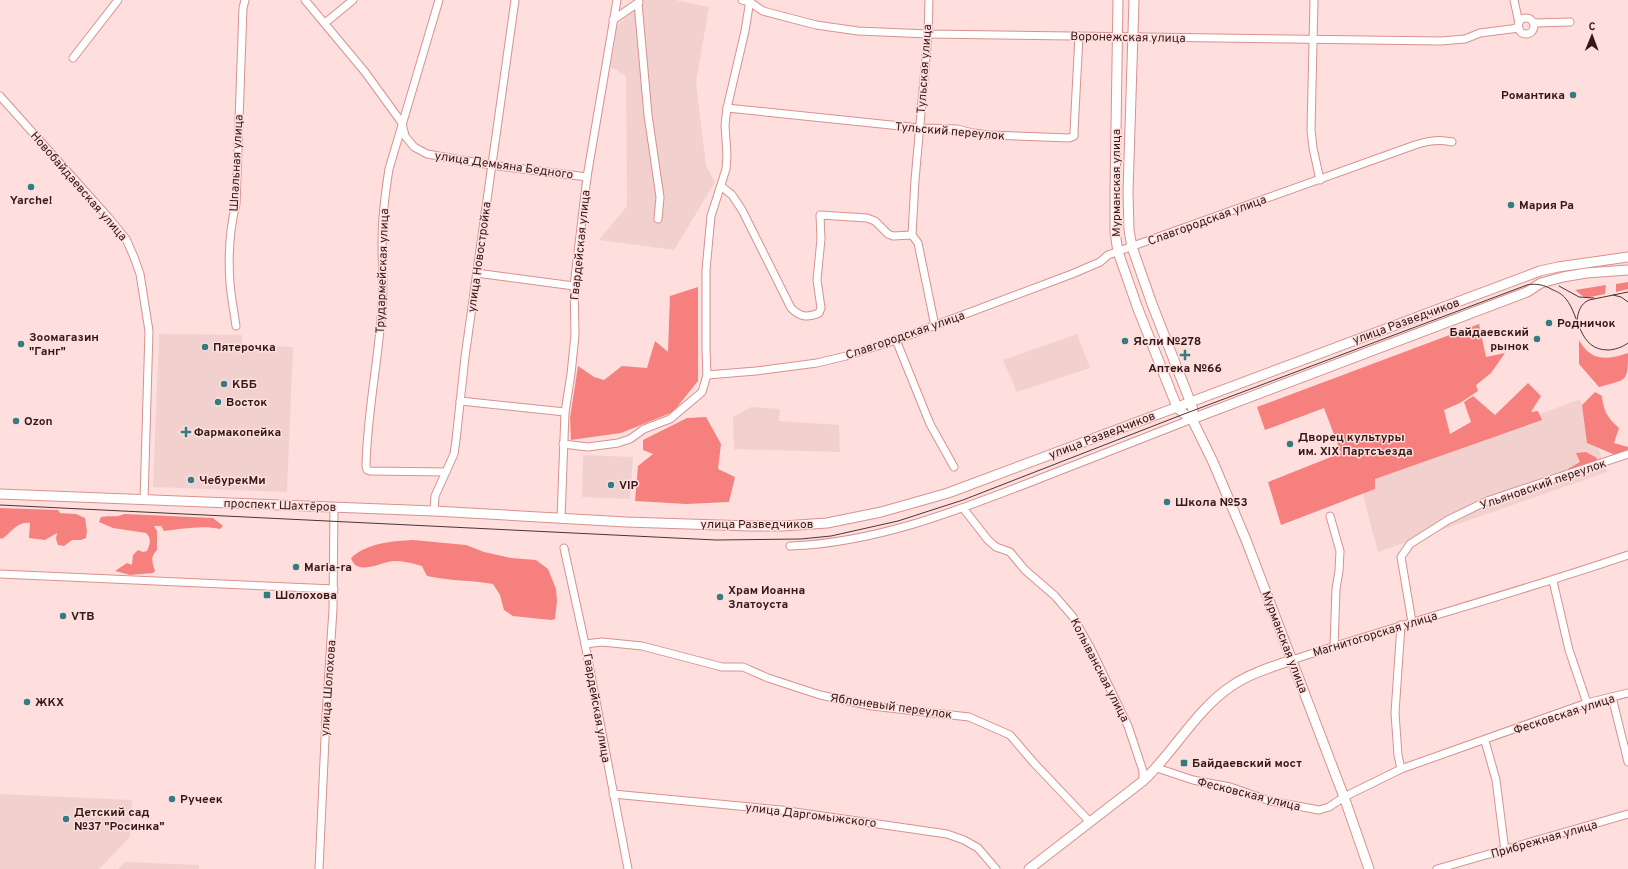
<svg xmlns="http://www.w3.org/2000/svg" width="1628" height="869" font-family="Overpass,sans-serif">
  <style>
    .built { fill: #f2d0ce }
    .forest { fill: #f5807e }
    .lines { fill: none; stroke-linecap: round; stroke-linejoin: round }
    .minor-casing { stroke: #d9918e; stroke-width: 9 }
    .major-casing { stroke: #d9918e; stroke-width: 11 }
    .minor { stroke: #fff; stroke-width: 7 }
    .major { stroke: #fff; stroke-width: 9 }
    .tram { stroke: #4e3232; stroke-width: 1 }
    .poi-dot { fill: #347c82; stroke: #fedfdd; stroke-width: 1.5 }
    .labels { text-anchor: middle; stroke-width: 3; stroke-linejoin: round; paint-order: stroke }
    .street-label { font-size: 12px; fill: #341919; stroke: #fedfdd }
    .poi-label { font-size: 12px; font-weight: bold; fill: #341919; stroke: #fedfdd; text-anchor: start }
  </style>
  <rect width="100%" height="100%" fill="#fedfdd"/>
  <g class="built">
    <path d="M642,0h33l34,7 -13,75 10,84 9,16 -41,68 -75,-10 28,-34 -1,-130 -15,-9 6,-41z"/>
    <path d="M159,334l83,1v10l51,2 -6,145 -134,-5z"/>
    <path d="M1077,334l13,34 -73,24 -14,-32z"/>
    <path d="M1580,399l27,73 -229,80 -14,-53 -2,-17z"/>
    <path d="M751,407l29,2 -1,12 60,4 1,27 -106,-3 -1,-32z"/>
    <path d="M583,455l50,2 -3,42 -48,-2z"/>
    <path d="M0,794l132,6 -2,37 -31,32h-99z"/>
    <path d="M126,862l73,3v4h-81z"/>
  </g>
  <g class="forest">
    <path d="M1628,282v7l-12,3v-8z"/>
    <path d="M1606,285l-1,9 -20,4 -10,-8z"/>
    <path d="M698,287v94l-25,31 -52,21 -50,7 -1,-22 8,-52 16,11 10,3 18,-14 25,2 8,-27 13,11 2,-56z"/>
    <path d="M1479,324l7,33 19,-4 -14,20 -15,12 2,6 -18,12 -16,7 6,24 21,-12 -7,-20 9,-6 22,19 33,-32 13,13 -10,16 7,-1 4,9 -167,59v10l-94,36 -13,-43 73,-29 -17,-45 -59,22 -8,-23z"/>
    <path d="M1579,340c12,22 28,20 49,13 0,30 -1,26 -29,34l-20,-23z"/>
    <path d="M1595,392l7,4c1,14 6,23 17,32l-5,15 14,4v8l-8,2 -33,-14 -5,-38z"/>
    <path d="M706,417l15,27 -3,25 17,8 -6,25 -43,2 -51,-3 3,-35 15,-12 -10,-4v-10l44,-22z"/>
    <path d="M1586,452l11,6 -2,7 -26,9 -1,-5 12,-7 -4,-9z"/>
    <path d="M0,508l58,2 2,3 16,1 9,4 2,13 -1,7 -5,2h-9l-8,6 -6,-1 -2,-6 1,-6 -12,7 -16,-2 1,-15c-13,-2 -18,9 -28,16l-2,-1z"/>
    <path d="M124,514l89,4 10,8 -3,3c-18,-4 -37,0 -56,2l-3,-5h-7l3,5v19c-7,7 -5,12 -2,21l-2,2 -23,2 -15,-4 12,-8 5,2 1,-10 5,-5 5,2 4,-1c3,-7 5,-12 -1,-18l-33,-5 -14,-6 2,-5c9,-2 15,1 23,-3z"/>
    <path d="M413,540l53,5 18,7 27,6 25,2 12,9 8,20 1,12 -2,18 -4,1 -38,-4 -9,-6 -4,-15 -7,-11c-22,-4 -44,-3 -66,-8l-5,-10c-10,-3 -18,-5 -28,-5 -14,1 -37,16 -43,-3 16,-15 41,-17 62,-18z"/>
  </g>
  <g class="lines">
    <defs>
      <g id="minor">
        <path d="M305,0l60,72 37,51 3,13 9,11 13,7 64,11 96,12"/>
        <path d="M439,0l-50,169c-4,25 -7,50 -7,75 0,21 2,41 0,61 -3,54 -15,107 -16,161l1,4 3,1 76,1"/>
        <path d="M742,0l8,2 13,9 53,14 42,6 70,3 513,7 24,-2 15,-6 39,-5"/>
        <path d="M929,0l-1,34 -13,146 -3,55 6,8 17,83"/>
        <path d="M1314,0l-3,130 2,18 7,32"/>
        <path d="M1514,0l5,23"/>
        <path d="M638,3l10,112 12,82 -2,22"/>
        <circle cx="1526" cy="26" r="8"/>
        <path d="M613,20l26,-18"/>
        <path d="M325,23l28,-23"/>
        <path d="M1534,23l36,-1"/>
        <path d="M73,58l45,-58"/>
        <path d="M0,96l108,121 18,22 8,18 6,17 9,57 -5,169"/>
        <path d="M727,108l193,20 37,1 16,4 16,2 80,3 5,-2v-5l5,-95"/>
        <path d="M721,186l11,9 10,15 49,98c9,9 16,10 28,5l2,-5 -4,-28 4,-41 -1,-24 47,3 8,3 13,13 5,2 19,-1"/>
        <path d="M476,273l98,13"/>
        <path d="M236,326c-2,-15 -5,-29 -6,-43 -2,-28 -1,-52 6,-79l7,-196 2,-8"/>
        <path d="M896,340l34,84 24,43"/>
        <path d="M707,375l49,-4 61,-8 29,-7 50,-16 176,-66 28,-12 8,-7 307,-110c13,-4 23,-6 37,-3"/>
        <path d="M460,401l105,11"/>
        <path d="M563,444l25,3 30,-4 12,-4 14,-10 26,-10 32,-27 5,-17 -1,-26v-79l5,-54 15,-47 1,-14 -2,-30 2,-17 18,-77 5,-31"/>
        <path d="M963,508l25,32 8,7 14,5 15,18 30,26 18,21 18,32 37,77 15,45v10"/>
        <path d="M434,511l1,-15 19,-42 2,-14 9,-83 50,-357"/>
        <path d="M1330,516l10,35 -1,20 -3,18 -2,57"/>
        <path d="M561,519l4,-107 6,-38 4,-39 -1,-49 13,-109 30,-177"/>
        <path d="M790,546c84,-3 164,-34 241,-64 54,-21 108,-42 161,-63"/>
        <path d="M564,548l21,96 43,225"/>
        <path d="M0,574l334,15"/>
        <path d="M1553,581l16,69 18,53"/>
        <path d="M1412,622l-11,-65 9,-13 38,-24 39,-19 141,-47"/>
        <path d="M1401,625l-6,88 3,42 3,14"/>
        <path d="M585,644l17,-2 40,4 80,21h21l25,11 52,17 52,11 97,11 41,18 24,28 56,59"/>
        <path d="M1292,660c112,-37 225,-67 336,-105"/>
        <path d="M1612,697l16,65"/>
        <path d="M1485,741l11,39 9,71"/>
        <path d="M1157,768l36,12 37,7 40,14 49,9 10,-3 15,-10 57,-28 186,-66 41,-10"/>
        <path d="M613,794l168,16 166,24 17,6 14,8 18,21"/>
        <path d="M319,869l7,-152 7,-108 1,-102"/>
        <path d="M1437,869l191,-55"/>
      </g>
      <g id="major">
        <path d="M1118,0l-3,192v40l3,20 20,57 39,98 7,7 8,5"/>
        <path d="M1134,0l-6,192 1,38 3,17 20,57 38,97 3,9 -1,9 21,43 33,78 98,257 25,72"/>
        <path d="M1192,419l335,-127 14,-9 22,-6 23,-4 42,-3"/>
        <path d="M0,494l434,17 192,11 124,4h33l44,-3 54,-11 67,-19 592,-222 18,-4 70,-10"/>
        <path d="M1029,869l114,-88c32,-30 53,-72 90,-96 18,-12 39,-18 59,-25"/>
      </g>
    </defs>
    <use href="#minor" class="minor-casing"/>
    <use href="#major" class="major-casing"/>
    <use href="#minor" class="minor"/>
    <use href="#major" class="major"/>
    <g class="tram">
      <path d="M1559,286l20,11 15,1"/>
      <path d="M1613,295l8,2 7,5"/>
      <path d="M1577,321c1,-9 3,-17 12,-21l39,-8"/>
      <path d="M0,505l716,35 85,-1 30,-3 67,-15 65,-21 221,-86 343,-129c9,-2 18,0 26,5 5,2 9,4 13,9 14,17 12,51 42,51 6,0 15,-3 20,-7"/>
    </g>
  </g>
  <g class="poi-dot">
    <circle cx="1573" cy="95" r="4"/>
    <circle cx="31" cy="187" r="4"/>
    <circle cx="1511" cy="205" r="4"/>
    <circle cx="1549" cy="323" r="4"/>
    <circle cx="1537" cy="339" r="4"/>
    <circle cx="1125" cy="341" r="4"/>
    <circle cx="21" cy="344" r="4"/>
    <circle cx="205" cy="347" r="4"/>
    <path d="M1183 349h4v4h4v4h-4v4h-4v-4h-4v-4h4z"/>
    <circle cx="224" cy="384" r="4"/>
    <circle cx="218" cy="402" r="4"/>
    <circle cx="16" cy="421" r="4"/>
    <path d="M184 426h4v4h4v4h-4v4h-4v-4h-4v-4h4z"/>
    <circle cx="1290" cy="444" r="4"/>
    <circle cx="191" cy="480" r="4"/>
    <circle cx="611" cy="485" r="4"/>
    <circle cx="1167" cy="502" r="4"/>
    <circle cx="296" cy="567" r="4"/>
    <rect x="263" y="591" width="8" height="8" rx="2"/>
    <circle cx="720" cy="597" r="4"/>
    <circle cx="63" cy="616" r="4"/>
    <circle cx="27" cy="702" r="4"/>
    <rect x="1180" y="759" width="8" height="8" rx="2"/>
    <circle cx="172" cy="799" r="4"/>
    <circle cx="66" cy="819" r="4"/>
  </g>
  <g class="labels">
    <g class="street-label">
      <text transform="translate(1128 37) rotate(1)" y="4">Воронежская улица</text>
      <text transform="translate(924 69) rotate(-86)" y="4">Тульская улица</text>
      <text transform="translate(950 131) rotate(5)" y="4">Тульский переулок</text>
      <text transform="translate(236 163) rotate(-87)" y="4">Шпальная улица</text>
      <text transform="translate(504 165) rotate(8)" y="4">улица Демьяна Бедного</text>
      <text transform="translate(1116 183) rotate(-90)" y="4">Мурманская улица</text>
      <text transform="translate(79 186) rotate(49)" y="4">Новобайдаевская улица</text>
      <text transform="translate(1207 220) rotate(-20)" y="4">Славгородская улица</text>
      <text transform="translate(580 245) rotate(-84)" y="4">Гвардейская улица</text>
      <text transform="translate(479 257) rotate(-82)" y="4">улица Новостройка</text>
      <text transform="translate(382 271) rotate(-88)" y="4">Трудармейская улица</text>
      <text transform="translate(1406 321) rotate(-20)" y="4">улица Разведчиков</text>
      <text transform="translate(905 335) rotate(-19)" y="4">Славгородская улица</text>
      <text transform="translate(1102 435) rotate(-21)" y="4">улица Разведчиков</text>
      <text transform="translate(1543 484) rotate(-19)" y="4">Ульяновский переулок</text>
      <text transform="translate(280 505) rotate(2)" y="4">проспект Шахтёров</text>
      <text x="757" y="528">улица Разведчиков</text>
      <text transform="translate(1375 634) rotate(-17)" y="4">Магнитогорская улица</text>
      <text transform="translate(1285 642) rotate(69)" y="4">Мурманская улица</text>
      <text transform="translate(1100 670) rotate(63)" y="4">Колыванская улица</text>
      <text transform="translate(328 688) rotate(-86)" y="4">улица Шолохова</text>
      <text transform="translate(891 706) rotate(8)" y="4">Яблоневый переулок</text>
      <text transform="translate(597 708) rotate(80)" y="4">Гвардейская улица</text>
      <text transform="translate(1564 714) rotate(-18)" y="4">Фесковская улица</text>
      <text transform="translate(1249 794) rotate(14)" y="4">Фесковская улица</text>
      <text transform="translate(811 815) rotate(7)" y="4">улица Даргомыжского</text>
      <text transform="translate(1544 839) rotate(-16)" y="4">Прибрежная улица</text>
    </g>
    <g class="poi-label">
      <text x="1565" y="99" text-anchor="end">Романтика</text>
      <text x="31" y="204" text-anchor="middle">Yarche!</text>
      <text x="1519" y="209">Мария Ра</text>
      <text x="1557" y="327">Родничок</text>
      <text x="1529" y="336" text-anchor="end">Байдаевский<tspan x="1529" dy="14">рынок</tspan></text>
      <text x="29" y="341">Зоомагазин<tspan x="29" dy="14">"Ганг"</tspan></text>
      <text x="1133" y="345">Ясли №278</text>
      <text x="213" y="351">Пятерочка</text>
      <text x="1185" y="372" text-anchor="middle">Аптека №66</text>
      <text x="232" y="388">КББ</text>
      <text x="226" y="406">Восток</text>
      <text x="24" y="425">Ozon</text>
      <text x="194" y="436">Фармакопейка</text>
      <text x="1298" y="441">Дворец культуры<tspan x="1298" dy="14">им. XIX Партсъезда</tspan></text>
      <text x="199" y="484">ЧебурекМи</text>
      <text x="619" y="489">VIP</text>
      <text x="1175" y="506">Школа №53</text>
      <text x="304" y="571">Maria-ra</text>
      <text x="728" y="594">Храм Иоанна<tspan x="728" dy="14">Златоуста</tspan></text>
      <text x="275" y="599">Шолохова</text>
      <text x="71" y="620">VTB</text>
      <text x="35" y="706">ЖКХ</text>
      <text x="1192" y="767">Байдаевский мост</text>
      <text x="180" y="803">Ручеек</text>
      <text x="74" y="816">Детский сад<tspan x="74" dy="14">№37 "Росинка"</tspan></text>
    </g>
  </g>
  <g transform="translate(1592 36) rotate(1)" stroke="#fedfdd" stroke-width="3" paint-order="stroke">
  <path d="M0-3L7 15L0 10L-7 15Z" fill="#341919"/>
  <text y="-6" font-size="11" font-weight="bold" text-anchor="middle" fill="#341919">С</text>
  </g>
</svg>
